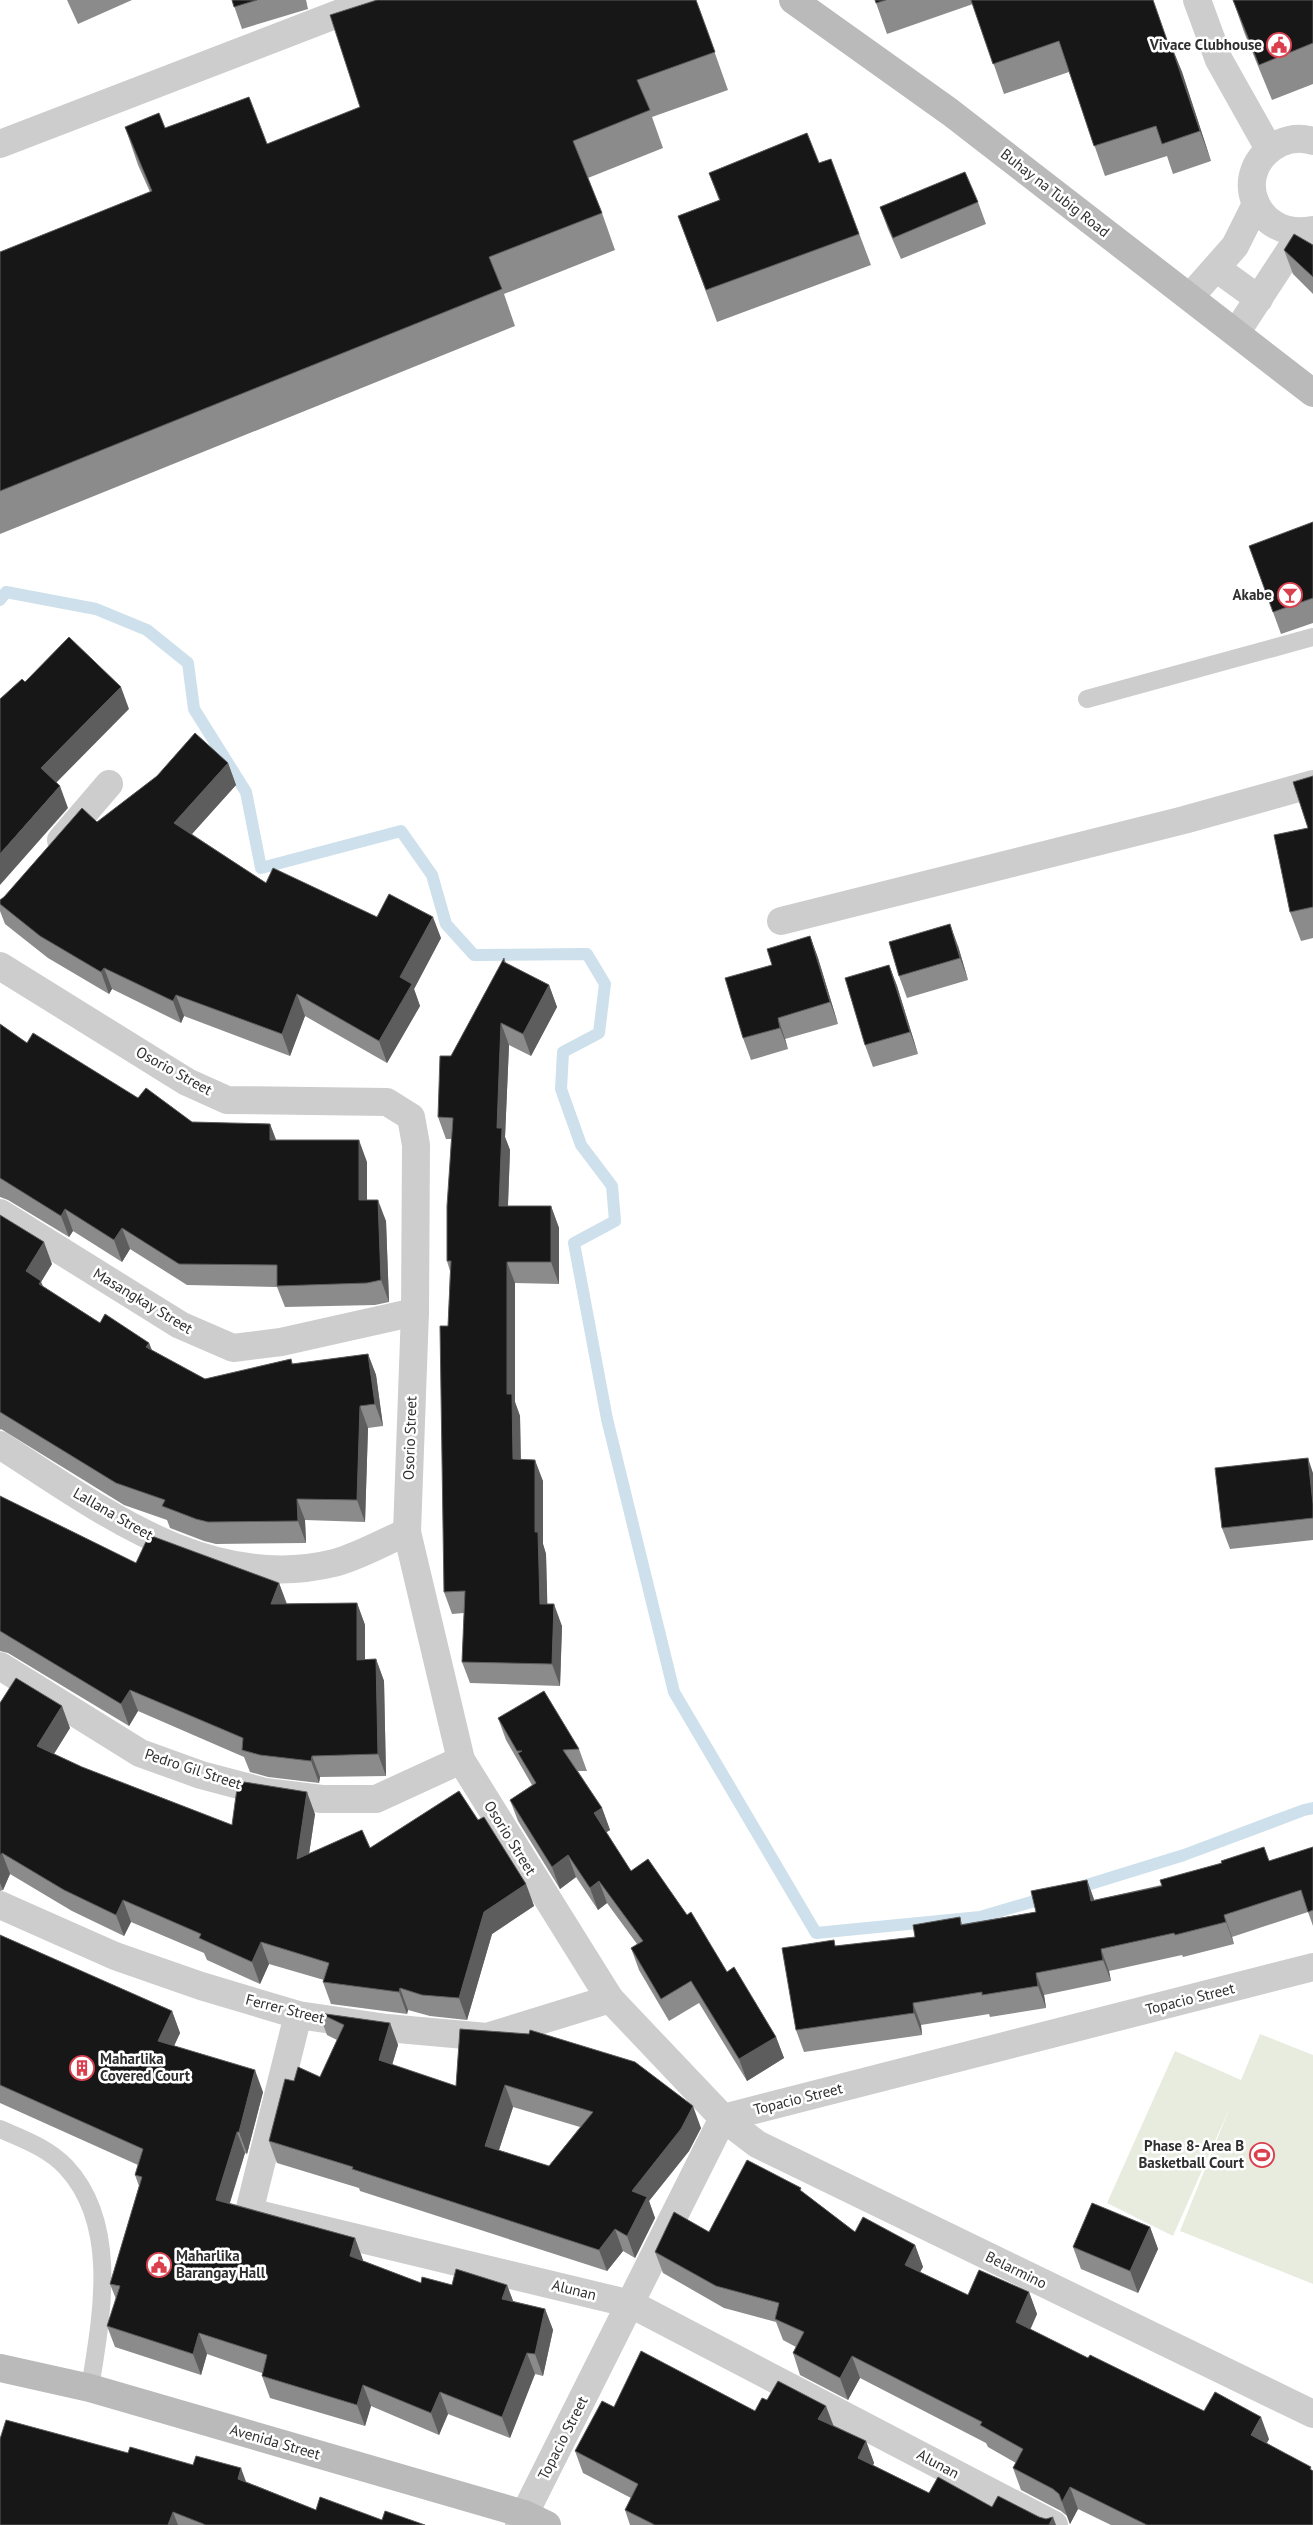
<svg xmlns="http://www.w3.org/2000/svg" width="1313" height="2525" font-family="'PT Sans',sans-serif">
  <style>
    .green { fill: #e7ecdf }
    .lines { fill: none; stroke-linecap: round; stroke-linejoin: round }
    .stream { stroke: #cde0eb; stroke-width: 12 }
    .lane { stroke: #cdcdcd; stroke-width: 18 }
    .street { stroke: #cdcdcd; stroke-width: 28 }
    .secondary { stroke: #bababa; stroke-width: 28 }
    .wall { fill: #8b8b8b; fill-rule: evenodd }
    .shaded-wall { fill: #5d5d5d }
    .building { fill: #171717; stroke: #5d5d5d; fill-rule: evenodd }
    .labels { text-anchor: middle; stroke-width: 5; stroke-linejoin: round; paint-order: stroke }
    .poi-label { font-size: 15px; font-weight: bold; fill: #303030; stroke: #fff; text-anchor: end }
    .street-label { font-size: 15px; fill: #303030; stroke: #fff }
  </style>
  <rect width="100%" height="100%" fill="#fff"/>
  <path class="green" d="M1260,2034l53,21v229l-133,-53 50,-124 -57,129 -66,-33 68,-152 66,29z"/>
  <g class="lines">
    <g class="stream">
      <path d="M0,600l6,-8 90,17 51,21 41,33 6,46 52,83 15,76 140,-37 31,44 14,49 28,31 113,-1 18,30 -6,49 -36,19 -2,37 20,56 31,41 3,35 -41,22 33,176 67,273 142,241 164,-16 68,-20"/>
      <path d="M1074,1889l110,-34 120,-45 9,-2"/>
    </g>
    <g class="lane">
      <path d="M1087,699l226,-62"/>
      <path d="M0,2129c23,10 48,19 66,38 54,58 35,151 24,221"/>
    </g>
    <g class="street">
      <path d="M1197,0l22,60 50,89"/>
      <path d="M1313,141c-12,-4 -22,-3 -33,2 -53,27 -25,99 33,87"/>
      <path d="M0,144l374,-144"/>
      <path d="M1216,268l43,31"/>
      <path d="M1190,297l45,-51 21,-42"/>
      <path d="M1236,333l66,-101"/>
      <path d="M61,840l48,-56"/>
      <path d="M781,921l403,-101 129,-36"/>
      <path d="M0,966l187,116 40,18 160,2 24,15 5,28 -1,167 -8,220 54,228 149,239 113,119 34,26 556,270"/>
      <path d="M0,1213l180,112 53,23 48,-6 134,-30"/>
      <path d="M0,1445c99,63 208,149 334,118 24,-6 50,-21 73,-31"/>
      <path d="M0,1666l140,87 61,22 64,17 57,7h54l85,-39"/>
      <path d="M0,1905l115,51 86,30 97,29 89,13 100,9 123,-38"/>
      <path d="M298,2015l-49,197 382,92 423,221"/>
      <path d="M519,2525l204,-407 590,-151"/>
    </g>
    <g class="secondary">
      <path d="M793,0l157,112 363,281"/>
      <path d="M0,2368l90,20 434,126 23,11"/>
    </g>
  </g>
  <g class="wall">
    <path d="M67,0h65l-54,24z"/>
    <path d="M232,0h74l2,9 -66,20z"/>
    <path d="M696,0l32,90 -76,27 11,31 -75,30 14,35 13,37 -111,44 11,32 -515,208v-282l150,-60 -12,-27 -13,-38 40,1 102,16z"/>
    <path d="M875,0h278l15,43 14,29 29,89 -38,13 -6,-18 -62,20 -36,-104 -65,22 -31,-90 -86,30z"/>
    <path d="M1233,0h80v84l-41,16 -28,-68z"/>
    <path d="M831,159l40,106 -154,57 -39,-106 41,-16 -10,-27 110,-10z"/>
    <path d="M978,202l8,22 -85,35 -13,-30 -8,-22z"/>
    <path d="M1313,245v49l-20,-20 -9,-24z"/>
    <path d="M1313,522v101l-32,11 -32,-88z"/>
    <path d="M228,763l8,22 -44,49 74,49 111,34 64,21 -27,51 6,17 -33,57 -82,-47 -15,40 -106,-40 -3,7 -69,-34 -3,5 -61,-36 -43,-34 -5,-13v-11l97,-78z"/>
    <path d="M1313,776v162l-12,3 -11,-29 18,-84z"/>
    <path d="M810,936l8,22 20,66 -53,15 3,10 -37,11 -8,-22 29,-73z"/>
    <path d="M958,946l10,34 -61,18 -8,-22z"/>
    <path d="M504,958l2,5 43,22 8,22 -26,49 -22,-11 -4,92 5,13 -2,56h43l8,22v56l-44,-1v119l5,14 1,43 22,22v63l3,10 1,50 15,22 -2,60 -90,-3 -8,-21 2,-49 -12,1 -8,-22 4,-266 2,-55 -3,-10 4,-122h-5l-8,-22 13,-61z"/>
    <path d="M889,965l8,21 21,68 -45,13 -8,-22z"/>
    <path d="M0,1024l27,19 111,55 54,24 78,2 6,16 91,22v38l19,21 3,81 -14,3 -90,2 -8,-20 -90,-2 -57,-36 -8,13 -49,-31 -4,6 -61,-37 -8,-3z"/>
    <path d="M0,1215l52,49 -11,18 2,4 57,37 49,20 3,7 53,29 86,-20 2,5 75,-10 8,21 7,51 -15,2 -3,94 -60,-2 1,23 -90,1 -12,-3 -34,-13 -3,-8 -43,-15 -123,-76 -1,1z"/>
    <path d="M1313,1473v67l-83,9 -8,-21z"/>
    <path d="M0,1496l136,67 143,20 8,21 70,-1 8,22v34h11l8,22 2,95 -66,1 -1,6 -51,-6 -18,-5 -6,-15 -106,-46 -9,15 -121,-73 -8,-2z"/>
    <path d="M0,1703l70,25 -16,26 28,13 150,58 83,-11 -6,40 61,-6 108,-28 48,64 8,22 -42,28 -25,86 -37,-4 -22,-6 -1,4 -76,-10 -8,-22 1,-2 -55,-16 -9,20 -53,-24 -3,-7 -73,-31 -7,14 -52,-25 -62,-37 -7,16 -3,1z"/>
    <path d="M498,1718l81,31 8,22h-9l24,37 8,22 -4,2 25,39 96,101 49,65 8,21 -37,23 -48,-78 -30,18 -30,-51 -8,-22 6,-4 -30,-41 -9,7 -22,-33 -16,12 -42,-68 -8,-21 22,-15 -26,-45z"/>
    <path d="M1313,1847v79l-5,-14 -76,25 2,7 -51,13 -1,-2 -73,16 2,10 -67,14 2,13 -56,9 -1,-3 -68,11 1,10 -118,17 -8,-22 41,-84 78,-9 45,-20 2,7 74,-12 51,-32 7,20 175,-39z"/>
    <path d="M0,1935l172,76 8,22 -6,13 89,46 -16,62 -2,-1 -15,50 125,35 8,23 58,22 31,2h55l6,16 32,8 8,21 -10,46 -8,-2 -25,64 -62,-24 -9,21 -68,-29 -6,20 -95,-28 -8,-22v-3l-55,-19 -6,21 -86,-28 -8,-21 9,-27 -6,-15 29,-98 -4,-11 3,-10 -138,-62z"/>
    <path d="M319,2013l71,10 8,22 -6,20 64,21 4,-57 241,99 -12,23 -40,50 6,17 -20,40 -12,-7 -16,20 -247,-80 -1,-3 -82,-25 -8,-22 25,-60 26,-4 17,-37 -10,-5zM513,2107l67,20 -31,39 -50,-16z"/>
    <path d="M802,2192l53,40 60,13 8,22 -3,5 48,23 61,-3 8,22 -7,15 58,29 116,53 65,28 -2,4 46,28v54h-202l-33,-16 -8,15 -3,-8 -6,-5 -40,-21 -8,-22 3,-5 -28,-16 -2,-4 -126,-65 -12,22 -48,-25 -7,-22 3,-6 -13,-7 -7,-18 -52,-14 -61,-35 -8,-21 54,-20z"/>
    <path d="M1150,2227l8,22 -20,44 -57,-24 -8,-22z"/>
    <path d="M767,2400l66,25 33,16 8,22 -1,2 56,28 110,24 17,8h-426l-5,-15 6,-12 -48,-25 -8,-22 39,-44 141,4z"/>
    <path d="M128,2453l119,29 69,28 66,10 43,5h-425z"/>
  </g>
  <g class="shaded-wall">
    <path d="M1170,42l12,30 29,89 -11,-30z"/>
    <path d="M121,687l8,22 -80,81 -8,-22z"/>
    <path d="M228,763l8,22 -54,60 -8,-22z"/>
    <path d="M60,786l8,22 -68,77v-31z"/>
    <path d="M433,917l8,21 -27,51 6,17 -33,57 -8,-22 21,-64z"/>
    <path d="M950,924l8,22 10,34 -8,-22z"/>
    <path d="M810,936l8,22 20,66 -8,-22z"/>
    <path d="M889,965l8,21 21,68 -8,-22z"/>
    <path d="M104,968l8,21 -3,5 -8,-22z"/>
    <path d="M549,985l8,22 -26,49 -8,-22z"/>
    <path d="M297,994l8,22 -15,40 -8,-22z"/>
    <path d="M176,995l8,21 -3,7 -8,-22z"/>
    <path d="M778,1018l7,21 3,10 -8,-21z"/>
    <path d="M501,1023l8,22 -4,92 5,13 -3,78 -8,-22 -2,-78z"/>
    <path d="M270,1124l8,21 -8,-5z"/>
    <path d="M359,1140l8,22v60l-8,-22z"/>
    <path d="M378,1200l8,21 3,81 -8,-22z"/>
    <path d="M551,1206l8,22v56l-8,-22z"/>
    <path d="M65,1209l8,22 -4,6 -8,-21z"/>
    <path d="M122,1228l8,21 -8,13 -8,-22z"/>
    <path d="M44,1242l8,22 -11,18 8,21 -23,-32z"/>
    <path d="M507,1262l8,21v119l5,14 1,65 -8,-22 -6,-65z"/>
    <path d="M149,1343l8,22 -11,-18z"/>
    <path d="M368,1354l8,21 7,51 -8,-22z"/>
    <path d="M360,1406l8,22 -3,94 -8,-22z"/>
    <path d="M1308,1458l5,15v31z"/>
    <path d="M535,1460l8,21v63l3,10 2,72 -8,-22 -5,-72z"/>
    <path d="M297,1499l8,21 1,23 -8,-22z"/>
    <path d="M279,1583l8,22 -16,-1z"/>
    <path d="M357,1603l8,22v56l-8,-21z"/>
    <path d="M554,1604l8,22 -2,60 -8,-22z"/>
    <path d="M376,1659l8,22 2,95 -8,-22z"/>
    <path d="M130,1690l8,21 -9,15 -8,-22z"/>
    <path d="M62,1706l8,22 -25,40 -8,-22z"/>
    <path d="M312,1756l8,21 -1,6 -8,-22z"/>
    <path d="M307,1792l8,22 -10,67 -8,-22z"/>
    <path d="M602,1808l8,22 -8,5 -8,-22z"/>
    <path d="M2,1853l8,21 -7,16 -3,-7v-27z"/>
    <path d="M568,1855l8,22 -16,12 -8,-22z"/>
    <path d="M1087,1880l8,22 -4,-1z"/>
    <path d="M599,1881l8,22 -9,7 -8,-22z"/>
    <path d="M526,1884l8,22 -42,28 -25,86 -8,-22 25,-86z"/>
    <path d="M123,1900l8,22 -7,14 -8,-21z"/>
    <path d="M1224,1915l8,22 2,7 -8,-22z"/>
    <path d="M261,1942l8,22 -9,20 -8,-22z"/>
    <path d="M1101,1949l8,22 2,10 -8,-21z"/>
    <path d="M1036,1973l8,22 2,13 -8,-22z"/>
    <path d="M400,1988l8,22 -1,4 -8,-22z"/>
    <path d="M913,2003l8,22 1,10 -8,-22z"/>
    <path d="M172,2011l8,22 -14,30 -8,-22z"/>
    <path d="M390,2023l8,22 -11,37 -8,-22z"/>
    <path d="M776,2037l8,21 -37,23 -8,-22z"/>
    <path d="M255,2070l8,22 -16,62 -8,-22z"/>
    <path d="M505,2085l8,22 -20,61 -8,-22z"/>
    <path d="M693,2106l8,22 -12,23 -40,50 6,17 -20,40 -8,-22 5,-45z"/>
    <path d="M237,2132l8,21 -21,68 -8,-21z"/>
    <path d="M1150,2227l8,22 -20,44 -8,-22z"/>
    <path d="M615,2229l8,22 -16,20 -8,-21z"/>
    <path d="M355,2238l8,22 -5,17 -8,-21z"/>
    <path d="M915,2245l8,22 -11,19 -7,-21z"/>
    <path d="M507,2285l8,21 -13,-7z"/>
    <path d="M1029,2292l8,22 -13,30 -8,-22z"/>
    <path d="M545,2309l8,21 -10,46 -8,-22z"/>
    <path d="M199,2333l8,21 -6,21 -8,-21z"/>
    <path d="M527,2353l8,21 -25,64 -8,-21z"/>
    <path d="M852,2356l8,22 -12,22 -8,-22z"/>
    <path d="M363,2385l8,21 -6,20 -8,-21z"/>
    <path d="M440,2392l8,22 -9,21 -8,-22z"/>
    <path d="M826,2406l8,21 -16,-8z"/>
    <path d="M1261,2417l8,22 -10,17 -8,-21z"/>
    <path d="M866,2441l8,22 -8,17 -8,-22z"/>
    <path d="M241,2468l8,22 -11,-11z"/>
    <path d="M1070,2487l8,22 -8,15 -8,-22z"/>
    <path d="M173,2512l5,13h-10z"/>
    <path d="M1053,2517l3,8h-7z"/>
  </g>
  <g class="building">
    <path d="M232,0h25l-23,7z"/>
    <path d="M377,0h319l19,52 -78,28 13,30 -77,31 29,72 -113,44 13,32 -502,202v-239l152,-61 -27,-64 34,-14 6,15 84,-31 18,47 93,-37 -30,-92z"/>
    <path d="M875,0h11l-10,3z"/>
    <path d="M971,0h182l15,43 2,-1 30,89 -38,13 -6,-18 -62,20 -35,-105 -66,23z"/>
    <path d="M1233,0h80v43l-54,22z"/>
    <path d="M807,133l12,30 12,-4 28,75 -153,56 -28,-74 42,-16 -11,-27z"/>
    <path d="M965,172l13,30 -85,36 -13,-31z"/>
    <path d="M1294,234l19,11v32l-29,-27z"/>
    <path d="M1313,522v76l-40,14 -24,-66z"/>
    <path d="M69,637l52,50 -80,81 19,18 -60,68v-155l22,-20 3,3z"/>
    <path d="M195,733l33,30 -54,60 92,60 7,-15 104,49 12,-23 44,23 -33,60 12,7 -33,57 -82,-47 -15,40 -106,-39 -3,6 -69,-33 -3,4 -61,-36 -40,-32v-4l4,-3 78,-89 15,14 60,-46z"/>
    <path d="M1313,776v131l-23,5 -16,-77 34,-7 -15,-46z"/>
    <path d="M950,924l10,34 -61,18 -10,-34z"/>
    <path d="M810,936l20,66 -52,16 2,10 -37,10 -18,-60 47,-13 -5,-16z"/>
    <path d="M504,958v4l45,23 -26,49 -22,-11 -4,105h5l-3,78h52v56h-44v132h5l1,65 22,1v72h3l2,72h14l-2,60 -90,-2 3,-71 -21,1 -4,-266h8l3,-65h-4v-55l6,-88 -15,-1 2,-61h11z"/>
    <path d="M889,965l21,67 -45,13 -20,-67z"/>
    <path d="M0,1024l27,19 6,-10 105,65 8,-10 46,34 78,2v16h89v60h19l3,80 -14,3 -90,3v-21l-98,-1 -57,-36 -8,12 -49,-31 -4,7 -61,-38z"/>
    <path d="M0,1215l44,27 -18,29 15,10 -2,3 61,39 5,-9 44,29 -3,4 59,32 86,-20 1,5 76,-10 7,50 -15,2 -3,94 -60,-1 1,22 -90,1 -12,-3 -34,-13 3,-6 -49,-17 -116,-71z"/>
    <path d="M1308,1458l5,46v14l-91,10 -7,-60z"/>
    <path d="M0,1496l136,67 13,-28 130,48 -8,21 86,-1v57l19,-1 2,95 -66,2 -1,5 -51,-6 -18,-5 1,-12 -113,-48 -9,14 -121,-73z"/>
    <path d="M16,1678l46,28 -25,40 45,21 150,58 6,-44 69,11 -10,67 65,-29 8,18 89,-57 19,29 6,-3 42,67 -42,28 -25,86 -37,-3 -22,-7 -1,4 -76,-10 6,-19 -68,-21 -9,20 -53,-24 2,-4 -78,-34 -7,15 -52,-25 -62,-37 -2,3v-153z"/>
    <path d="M544,1691l35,58 -16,1 39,58 -8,5 37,58 17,-12 39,56 4,-3 36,60 7,-5 42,70 -37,22 -48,-78 -30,18 -30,-51 12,-7 -44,-60 -9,7 -22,-33 -16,12 -42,-67 26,-17 -18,-30 4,-2h-5l-19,-33z"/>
    <path d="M1264,1847l5,14 44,-14v63l-5,2 -7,-22 -77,25 2,7 -51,13 -1,-2 -73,16 2,11 -67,13 2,13 -56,9v-3l-69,11 1,10 -118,17 -14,-82 52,-8 1,6 80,-9 -2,-12 47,-8 1,8 75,-13 -5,-21 56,-11 4,21 71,-15 -2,-6 62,-17 -1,-2z"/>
    <path d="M0,1935l172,76 -14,30 97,29 -16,62h-2l-21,68 139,38 -5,18 71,27 1,-6 30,8 4,-16 51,16 -5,14 43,10 -10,45 -8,-1 -25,64 -62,-25 -9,21 -68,-28 -6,20 -95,-29 5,-21 -68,-22 -6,21 -86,-28 13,-40 -10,-2 32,-107 -7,-2 8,-26 -143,-64z"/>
    <path d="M319,2013l71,10 -11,37 77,26 4,-57 69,5 1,-4 105,32 58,44 -12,23 -49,62 15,6 -20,39 -12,-7 -16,21 -247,-81 1,-2 -84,-26 16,-62 9,2 4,-14 22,10 24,-52zM505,2085l88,27 -44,54 -64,-20z"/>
    <path d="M747,2160l54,28 -1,2 55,42 8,-15 52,28 -10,20 63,30 11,-25 50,22 -13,30 72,36 2,-3 114,56 11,-19 46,25 -10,18 60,32 -1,2 3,2v54h-166l-77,-38 -8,15 -3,-8 -6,-5 -40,-21 10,-19 -43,-24 2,-3 -130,-66 -12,22 -47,-25 11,-21 -29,-13 4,-16 -63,-17 -61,-34 19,-40 35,20z"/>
    <path d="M1092,2203l58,24 -20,44 -57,-24z"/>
    <path d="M641,2351l114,60 7,-13 5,2 11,-19 48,25 -8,13 48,22 -8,17 71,35 9,-16 54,30 6,-11 41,21 7,2 7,-2 -4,8h-394l-30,-15 13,-26 -63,-33 27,-50 12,6z"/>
    <path d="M6,2420l122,33 2,-6 63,18 3,-9 45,12 -3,11 78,31 4,-13 62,23 3,-9 40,14h-219l-33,-13 -5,13h-168v-86z"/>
  </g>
  <defs>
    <symbol id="civic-ring" viewBox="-11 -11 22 22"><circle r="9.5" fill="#fff" stroke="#db3f4e" stroke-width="1.5"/><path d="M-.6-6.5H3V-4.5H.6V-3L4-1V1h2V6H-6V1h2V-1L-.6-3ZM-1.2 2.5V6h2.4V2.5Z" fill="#db3f4e"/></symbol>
    <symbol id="bar-ring" viewBox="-11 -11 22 22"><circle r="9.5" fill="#fff" stroke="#db3f4e" stroke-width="1.5"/><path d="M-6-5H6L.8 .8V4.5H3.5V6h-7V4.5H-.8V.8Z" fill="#db3f4e"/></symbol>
    <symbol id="building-ring" viewBox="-11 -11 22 22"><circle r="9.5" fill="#fff" stroke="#db3f4e" stroke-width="1.5"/><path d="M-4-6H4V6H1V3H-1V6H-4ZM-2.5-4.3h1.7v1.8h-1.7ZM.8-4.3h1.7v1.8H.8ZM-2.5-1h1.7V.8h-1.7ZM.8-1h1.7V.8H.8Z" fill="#db3f4e"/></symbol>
    <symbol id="stadium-ring" viewBox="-11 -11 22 22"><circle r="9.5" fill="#fff" stroke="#db3f4e" stroke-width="1.5"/><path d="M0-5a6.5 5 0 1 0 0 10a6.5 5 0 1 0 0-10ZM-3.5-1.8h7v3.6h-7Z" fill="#db3f4e"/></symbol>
  </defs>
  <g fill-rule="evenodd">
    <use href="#civic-ring" x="1265" y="31" width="28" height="28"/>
    <use href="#bar-ring" x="1276" y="581" width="28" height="28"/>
    <use href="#building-ring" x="68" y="2054" width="28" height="28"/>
    <use href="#stadium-ring" x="1248" y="2141" width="28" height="28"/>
    <use href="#civic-ring" x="145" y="2251" width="28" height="28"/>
  </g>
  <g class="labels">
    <g class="poi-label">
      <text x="1262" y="50">Vivace Clubhouse</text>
      <text x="1272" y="600">Akabe</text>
      <text x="100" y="2064" text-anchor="start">Maharlika<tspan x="100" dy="17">Covered Court</tspan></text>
      <text x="1244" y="2151">Phase 8- Area B<tspan x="1244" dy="17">Basketball Court</tspan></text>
      <text x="176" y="2261" text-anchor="start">Maharlika<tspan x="176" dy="17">Barangay Hall</tspan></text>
    </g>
    <g class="street-label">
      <text transform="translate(1055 193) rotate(38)" y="5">Buhay na Tubig Road</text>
      <text transform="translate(174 1071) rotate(29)" y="5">Osorio Street</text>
      <text transform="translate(143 1301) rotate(31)" y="5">Masangkay Street</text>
      <text transform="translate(410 1438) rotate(-88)" y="5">Osorio Street</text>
      <text transform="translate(113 1514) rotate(30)" y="5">Lallana Street</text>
      <text transform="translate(193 1769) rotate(18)" y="5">Pedro Gil Street</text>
      <text transform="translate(510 1838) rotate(58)" y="5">Osorio Street</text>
      <text transform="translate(1190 1999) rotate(-14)" y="5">Topacio Street</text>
      <text transform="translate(285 2009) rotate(14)" y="5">Ferrer Street</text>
      <text transform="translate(798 2099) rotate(-14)" y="5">Topacio Street</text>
      <text transform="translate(1016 2270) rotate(26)" y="5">Belarmino</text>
      <text transform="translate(574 2290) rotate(14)" y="5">Alunan</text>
      <text transform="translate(563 2438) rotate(-63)" y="5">Topacio Street</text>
      <text transform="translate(275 2442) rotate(16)" y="5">Avenida Street</text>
      <text transform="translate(938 2464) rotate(28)" y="5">Alunan</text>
    </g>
  </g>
</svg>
